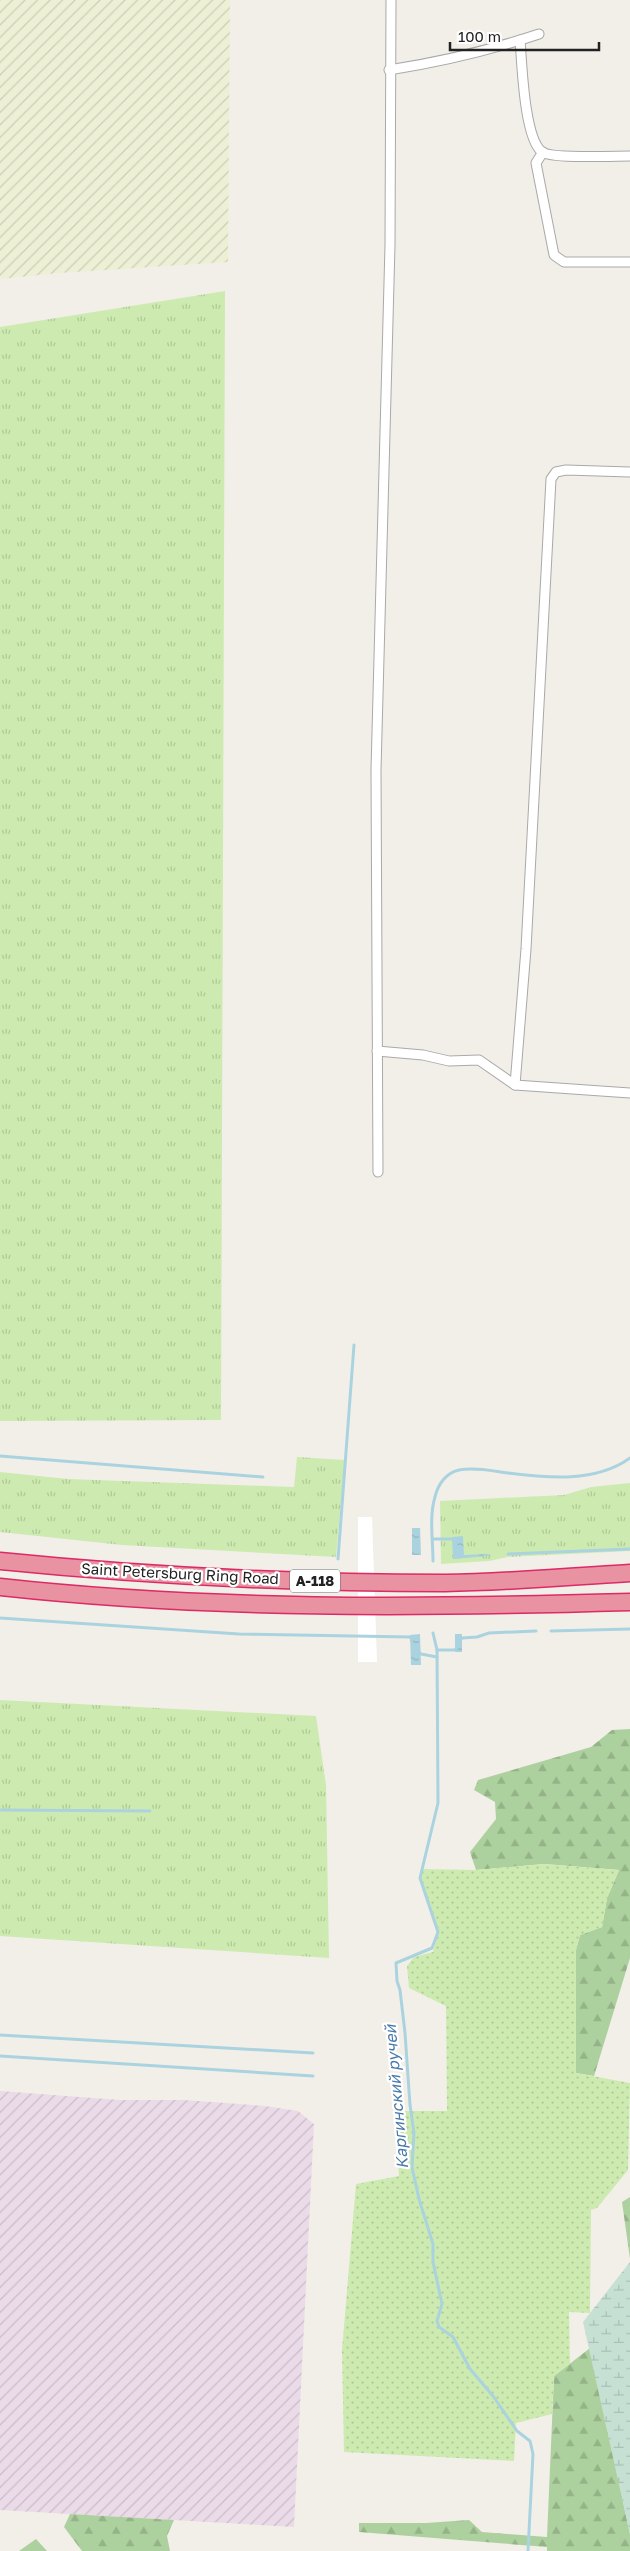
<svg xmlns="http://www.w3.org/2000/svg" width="630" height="2551" font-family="'Golos Text',sans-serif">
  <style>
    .industrial { fill: url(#industrial-furrows) }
    .farmland { fill: url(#farmland-furrows) }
    .grass { fill: url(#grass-tufts) }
    .forest { fill: url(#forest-firs) }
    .wetland { fill: url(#wetland-marsh) }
    .garden { fill: url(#garden-dots) }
    .water { fill: url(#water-ripples) }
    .pier { fill: #fff }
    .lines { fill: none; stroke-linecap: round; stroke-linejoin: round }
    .stream { stroke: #aad3df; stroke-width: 3 }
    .minor-casing { stroke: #a9a9a9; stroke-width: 11 }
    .motorway-casing { stroke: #dc2a67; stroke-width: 19 }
    .minor { stroke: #fff; stroke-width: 9 }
    .motorway { stroke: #e892a2; stroke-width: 16 }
    .labels { text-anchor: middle; stroke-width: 4.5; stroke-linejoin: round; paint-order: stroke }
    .shield { fill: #fff; stroke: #646464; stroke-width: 1 }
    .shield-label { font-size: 14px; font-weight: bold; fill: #222 }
    .street-label { font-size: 15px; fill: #222; stroke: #fff }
    .water-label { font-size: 16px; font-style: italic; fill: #4a7aab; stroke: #fff }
  </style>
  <defs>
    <pattern id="industrial-furrows" width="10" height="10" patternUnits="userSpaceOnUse" patternTransform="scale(1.25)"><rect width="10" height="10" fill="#ebdbe8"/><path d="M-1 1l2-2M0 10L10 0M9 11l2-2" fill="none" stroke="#c9bcc7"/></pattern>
    <pattern id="farmland-furrows" width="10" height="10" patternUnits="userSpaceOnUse" patternTransform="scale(1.25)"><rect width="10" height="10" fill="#eef0d5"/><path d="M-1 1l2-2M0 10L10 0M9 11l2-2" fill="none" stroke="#ccceb7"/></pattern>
    <pattern id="grass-tufts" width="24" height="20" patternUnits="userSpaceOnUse" patternTransform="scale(1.25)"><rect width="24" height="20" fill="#cdebb0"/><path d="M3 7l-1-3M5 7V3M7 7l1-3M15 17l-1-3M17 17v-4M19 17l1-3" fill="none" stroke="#b0c997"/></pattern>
    <pattern id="forest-firs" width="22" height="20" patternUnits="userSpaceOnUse" patternTransform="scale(1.25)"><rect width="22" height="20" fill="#add19e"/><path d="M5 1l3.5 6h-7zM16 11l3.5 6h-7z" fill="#95b388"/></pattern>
    <pattern id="wetland-marsh" width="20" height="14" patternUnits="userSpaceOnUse" patternTransform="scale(1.25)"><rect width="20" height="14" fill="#c6e0d4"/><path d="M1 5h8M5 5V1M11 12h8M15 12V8" fill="none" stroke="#aac0b6"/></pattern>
    <pattern id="garden-dots" width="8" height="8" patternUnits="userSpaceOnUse" patternTransform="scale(1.25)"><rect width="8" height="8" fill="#cdebb0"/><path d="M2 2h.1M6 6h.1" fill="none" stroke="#b0c997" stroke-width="1.8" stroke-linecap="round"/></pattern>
    <pattern id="water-ripples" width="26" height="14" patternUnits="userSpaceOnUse" patternTransform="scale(1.25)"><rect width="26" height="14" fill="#aad3df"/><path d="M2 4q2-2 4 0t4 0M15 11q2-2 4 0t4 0" fill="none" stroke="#92b5bf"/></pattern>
  </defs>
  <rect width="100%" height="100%" fill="#f2efe9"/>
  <path class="industrial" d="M0,2091l120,9h64l81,6 33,5 16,13 -20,403 -294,-17z"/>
  <path class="farmland" d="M0,0h230l-2,262 -169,11 -59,6z"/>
  <g class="grass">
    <path d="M225,291l-4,1129 -221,1v-1094z"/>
    <path d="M297,1457l48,3 -9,97 -214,-12 -122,-13v-60l68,7 226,8z"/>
    <path d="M630,1483v68l-122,6 -19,4 -48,3 -1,-63 124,-6 27,-8z"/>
    <path d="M0,1700l316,16 10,69 3,173 -329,-22z"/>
  </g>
  <g class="forest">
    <path d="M630,1729v229l-36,118 -18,-3v-123l4,-15 22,-8 5,-29 12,-28 -75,-6 -68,6 -6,-18 26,-33 -1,-17 -21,-12 4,-10 113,-33 21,-17z"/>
    <path d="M630,2197v62l-8,-57z"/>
    <path d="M590,2348l40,186v17h-83v-4l-188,-15v-9h67l43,-3 13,12 65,5 7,-161z"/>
    <path d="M70,2514l104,6 -7,16 3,15h-88l-18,-24z"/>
    <path d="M36,2539l11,12h-28z"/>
  </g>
  <path class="wetland" d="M630,2262v272l-47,-212z"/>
  <path class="garden" d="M544,1864l75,6 -12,28 -5,29 -22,8 -4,15v123l54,10 -2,87 -31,38 -6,2 -1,103 -21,-1 1,52 -16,12 -2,38 -36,9 -2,38 -170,-9 -2,-102 14,-166 43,-8 -4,-65h52l-1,-105 -37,-18 -2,-22 7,-9 19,-5 5,-20 -18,-54 2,-9 54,1z"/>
  <g class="water">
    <path d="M412,1528h8l1,27h-9z"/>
    <path d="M463,1536l1,19 25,-1v2l-36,3 -1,-22z"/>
    <path d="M420,1634l1,31h-10l-1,-30z"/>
    <rect x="455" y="1634" width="7" height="18"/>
  </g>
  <path class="pier" d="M358,1517h14l5,145h-19z"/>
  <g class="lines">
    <g class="stream">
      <path d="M0,1456l263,21"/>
      <path d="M433,1539h22"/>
      <path d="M508,1554l122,-5"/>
      <path d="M338,1559l16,-214"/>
      <path d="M433,1561c0,-20 -4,-45 2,-64 3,-13 11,-24 24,-27 16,-3 33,1 49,3 39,5 88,10 122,-15"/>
      <path d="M0,1618l239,16 171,3 2,3"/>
      <path d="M551,1631l79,-2"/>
      <path d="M433,1633l4,17 1,153 -18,75 18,54 -6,16 -36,15 1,18 3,9 5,43 5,72 4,28 -2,34 7,32 14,45v18l9,42 -5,17 2,6 14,10 17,32 23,27 24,35 13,10 3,13 -5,97"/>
      <path d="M460,1641l2,-3 15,-1 12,-4 47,-2"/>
      <path d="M437,1650h18l2,-3"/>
      <path d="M419,1652l2,2 16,3"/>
      <path d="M0,1810l150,1"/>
      <path d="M0,2035l313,18"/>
      <path d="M0,2056l313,20"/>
    </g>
    <defs>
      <g id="minor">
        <path d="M520,40c2,23 4,98 22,112 10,7 72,4 88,4"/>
        <path d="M389,70c51,-8 102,-20 150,-36"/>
        <path d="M543,152l-7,11 18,92 10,7h66"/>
        <path d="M377,1051l46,4 26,6 30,-1 36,25 115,8"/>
        <path d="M515,1085l11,-136 25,-470 5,-7 10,-2 64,2"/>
        <path d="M378,1172l-2,-402 14,-525 1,-245"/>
      </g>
      <g id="motorway">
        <path d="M0,1561c148,15 296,22 445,22 62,-1 124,-6 185,-10"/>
        <path d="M0,1587c209,23 420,21 630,15"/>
      </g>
    </defs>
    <use href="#minor" class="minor-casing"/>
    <use href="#motorway" class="motorway-casing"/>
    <use href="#minor" class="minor"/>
    <use href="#motorway" class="motorway"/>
  </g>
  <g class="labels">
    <rect class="shield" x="290" y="1569.5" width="50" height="23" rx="4"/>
    <g class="shield-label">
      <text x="315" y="1586">А-118</text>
    </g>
    <g class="street-label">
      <text transform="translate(180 1574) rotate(3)" y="5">Saint Petersburg Ring Road</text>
    </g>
    <g class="water-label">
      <text transform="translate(396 2097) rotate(-95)" y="6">Каргинский ручей</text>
    </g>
  </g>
  <path d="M450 42v8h149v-8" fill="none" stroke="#222222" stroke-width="2.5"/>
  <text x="458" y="42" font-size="15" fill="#222222" stroke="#ffffff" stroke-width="4" paint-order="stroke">100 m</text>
</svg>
